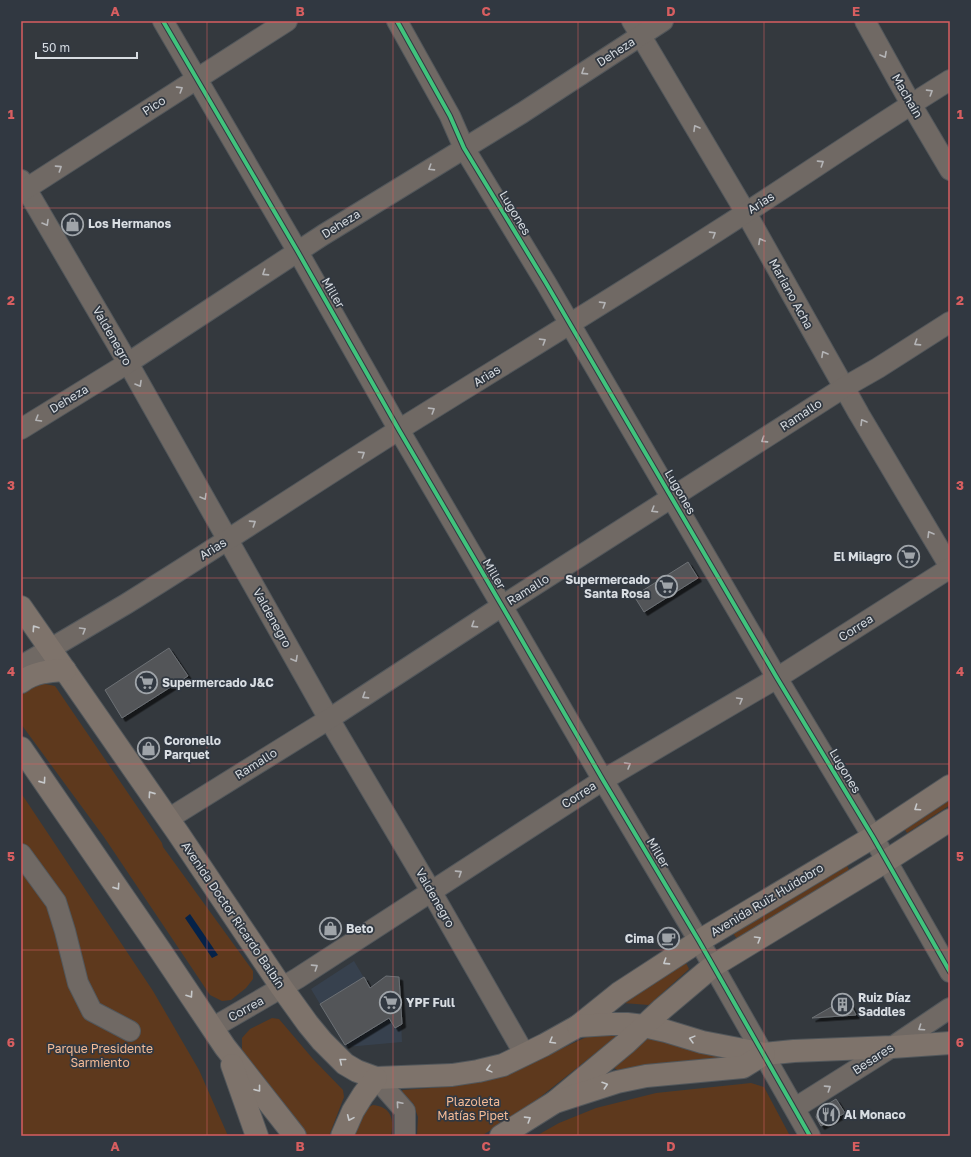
<svg xmlns="http://www.w3.org/2000/svg" width="971" height="1157" font-family="'Golos Text',sans-serif">
  <style>
    .built { fill: #37414e }
    .green { fill: #5e391d }
    .water { fill: #052248 }
    .building { fill: #525559; stroke: #6c7074; filter: url(#shadow) }
    .lines { fill: none; stroke-linecap: round; stroke-linejoin: round }
    .minor-casing { stroke: #52575b; stroke-width: 22 }
    .major-casing { stroke: #52575b; stroke-width: 24 }
    .minor { stroke: #706964; stroke-width: 20 }
    .major { stroke: #7e736b; stroke-width: 22 }
    .cycleway-casing { stroke: #313841; stroke-width: 6 }
    .cycleway { stroke: #40c37c; stroke-width: 4 }
    .oneway { stroke: #b4b4b6 }
    .oneway2 { stroke: #c6c8ca }
    .grid { fill: none; stroke: #d75e60; stroke-width: 1; stroke-opacity: 0.55 }
    .labels { text-anchor: middle; stroke-width: 3.5; stroke-linejoin: round; paint-order: stroke }
    .street-label { font-size: 12px; fill: #d8dde2; stroke: #313841 }
    .poi-label { font-size: 12px; font-weight: bold; fill: #d8dde2; stroke: #313841; text-anchor: start }
    .park-label { font-size: 12px; fill: #f3ba95; stroke: #313841 }
    .neatline { fill: none; stroke: #d75e60; stroke-width: 1.5 }
    .grid-label { font-size: 13px; text-anchor: middle; font-weight: bold; fill: #d75e60 }
  </style>
  <defs>
    <filter id="shadow"><feDropShadow dx="3.5" dy="3.5" stdDeviation="0" flood-color="#0009"/></filter>
  </defs>
  <rect width="100%" height="100%" fill="#34393e"/>
  <path class="built" d="M354,961l16,27 16,-12 13,1 3,65 -55,5 -27,-43 -9,-15z"/>
  <g class="green">
    <path d="M40,683l15,3 107,157 1,4 90,124v8l-7,9 -15,12 -9,1 -12,-6 -106,-158 -83,-113v-29z"/>
    <path d="M21,793l132,198 46,79 29,66h-207z"/>
    <path d="M950,794v11l-43,28 -5,-8z"/>
    <path d="M845,861l4,9 -111,70 -6,-8z"/>
    <path d="M684,959l5,10 -40,36 -26,-2z"/>
    <path d="M272,1018l7,1 34,40 30,31 1,7 -15,39h-22l-7,-6 -58,-80v-12l8,-9z"/>
    <path d="M608,1033l9,3 -93,74 -43,26h-64l1,-19 -5,-14 -12,-6 -2,-4 4,-3 54,-4 56,-15 80,-37z"/>
    <path d="M647,1037l92,23 -120,11 -5,-3z"/>
    <path d="M751,1083l13,4 26,49h-254l23,-13 37,-15 60,-15z"/>
    <path d="M373,1105c19,2 21,15 18,31h-38l12,-27z"/>
  </g>
  <path class="water" d="M190,914l28,41 -6,3 -27,-40z"/>
  <g class="building">
    <path d="M688,562l10,16 -54,34 -10,-16z"/>
    <path d="M169,648l19,28 -66,42 -17,-28z"/>
    <path d="M386,976l13,1 3,47 -7,4 -6,-10 -44,27 -25,-41 44,-27 6,11z"/>
    <path d="M847,998l9,17 -44,3z"/>
    <path d="M836,1099l9,14 -24,13 -5,-9 2,-7z"/>
  </g>
  <g class="lines">
    <defs>
      <g id="minor">
        <path d="M163,21l135,231 101,178 103,176 101,174 96,161 111,195"/>
        <path d="M397,21l53,95 14,32 82,135 231,395 96,159 77,135"/>
        <path d="M632,21l114,192 113,201 91,153"/>
        <path d="M865,21l46,83 39,66"/>
        <path d="M21,180l107,183 201,356 102,172 94,164"/>
        <path d="M21,192l266,-171"/>
        <path d="M21,429l107,-66 195,-128 199,-122 141,-92"/>
        <path d="M21,666c35,-21 70,-41 105,-62 92,-57 182,-117 274,-175 106,-66 213,-131 319,-199 77,-49 153,-102 231,-150"/>
        <path d="M168,819l161,-100 173,-113 341,-218 35,-20 72,-46"/>
        <path d="M21,854l35,48 9,29 13,52 14,28 38,20"/>
        <path d="M212,1028l86,-50 305,-198 174,-102 173,-110"/>
        <path d="M376,1078l29,33v25"/>
        <path d="M795,1108l97,-61 58,-39"/>
      </g>
      <g id="major">
        <path d="M21,607l157,226 104,155 26,36 14,17 23,23 12,7 19,7 76,-3 26,-4 25,-6 41,-20 34,-19 41,-33 80,-52 174,-104 77,-51"/>
        <path d="M21,682c13,-10 28,-11 44,-12"/>
        <path d="M21,748l139,202 65,97 70,89"/>
        <path d="M578,1026l33,-2h16l17,2 22,5 36,11 62,12 30,-3 98,-4 58,-4"/>
        <path d="M232,1065l25,71"/>
        <path d="M555,1102l71,-59 35,-33 52,-44 173,-105 64,-41"/>
        <path d="M342,1136l11,-25 10,-16 13,-17"/>
        <path d="M501,1136l54,-34 62,-20 29,-6 97,-9 21,-13"/>
      </g>
    </defs>
    <use href="#minor" class="minor-casing"/>
    <use href="#major" class="major-casing"/>
    <use href="#minor" class="minor"/>
    <use href="#major" class="major"/>
    <defs>
      <g id="cycleway">
        <path d="M163,21l135,231 101,178 103,176 101,174 96,161 111,195"/>
        <path d="M397,21l53,95 14,32 82,135 231,395 96,159 77,135"/>
      </g>
    </defs>
    <use href="#cycleway" class="cycleway-casing"/>
    <use href="#cycleway" class="cycleway"/>
  </g>
  <defs><path id="oneway-chevron" d="M-2-3.5L2.5 0L-2 3.5" fill="none" stroke-width="1.6" stroke-linecap="round" stroke-linejoin="round"/></defs>
  <g class="oneway">
    <use href="#oneway-chevron" transform="translate(884 55) rotate(61)"/>
    <use href="#oneway-chevron" transform="translate(584 72) rotate(147)"/>
    <use href="#oneway-chevron" transform="translate(180 89) rotate(-32)"/>
    <use href="#oneway-chevron" transform="translate(930 92) rotate(-32)"/>
    <use href="#oneway-chevron" transform="translate(696 128) rotate(-120)"/>
    <use href="#oneway-chevron" transform="translate(821 163) rotate(-33)"/>
    <use href="#oneway-chevron" transform="translate(59 168) rotate(-33)"/>
    <use href="#oneway-chevron" transform="translate(431 168) rotate(148)"/>
    <use href="#oneway-chevron" transform="translate(46 223) rotate(60)"/>
    <use href="#oneway-chevron" transform="translate(713 234) rotate(-32)"/>
    <use href="#oneway-chevron" transform="translate(761 241) rotate(-119)"/>
    <use href="#oneway-chevron" transform="translate(265 273) rotate(147)"/>
    <use href="#oneway-chevron" transform="translate(603 304) rotate(-32)"/>
    <use href="#oneway-chevron" transform="translate(543 341) rotate(-32)"/>
    <use href="#oneway-chevron" transform="translate(917 343) rotate(147)"/>
    <use href="#oneway-chevron" transform="translate(824 354) rotate(-119)"/>
    <use href="#oneway-chevron" transform="translate(139 384) rotate(60)"/>
    <use href="#oneway-chevron" transform="translate(432 410) rotate(-32)"/>
    <use href="#oneway-chevron" transform="translate(38 419) rotate(149)"/>
    <use href="#oneway-chevron" transform="translate(863 422) rotate(-121)"/>
    <use href="#oneway-chevron" transform="translate(764 440) rotate(147)"/>
    <use href="#oneway-chevron" transform="translate(362 454) rotate(-33)"/>
    <use href="#oneway-chevron" transform="translate(204 497) rotate(60)"/>
    <use href="#oneway-chevron" transform="translate(654 510) rotate(148)"/>
    <use href="#oneway-chevron" transform="translate(253 523) rotate(-33)"/>
    <use href="#oneway-chevron" transform="translate(930 534) rotate(-121)"/>
    <use href="#oneway-chevron" transform="translate(474 625) rotate(147)"/>
    <use href="#oneway-chevron" transform="translate(83 630) rotate(-31)"/>
    <use href="#oneway-chevron" transform="translate(295 659) rotate(61)"/>
    <use href="#oneway-chevron" transform="translate(365 696) rotate(147)"/>
    <use href="#oneway-chevron" transform="translate(740 700) rotate(-30)"/>
    <use href="#oneway-chevron" transform="translate(628 765) rotate(-30)"/>
    <use href="#oneway-chevron" transform="translate(459 873) rotate(-33)"/>
    <use href="#oneway-chevron" transform="translate(315 967) rotate(-33)"/>
    <use href="#oneway-chevron" transform="translate(921 1028) rotate(146)"/>
    <use href="#oneway-chevron" transform="translate(828 1088) rotate(-33)"/>
    <use href="#oneway-chevron" transform="translate(399 1104) rotate(-131)"/>
  </g>
  <g class="oneway2">
    <use href="#oneway-chevron" transform="translate(35 628) rotate(-124)"/>
    <use href="#oneway-chevron" transform="translate(43 781) rotate(55)"/>
    <use href="#oneway-chevron" transform="translate(151 794) rotate(-125)"/>
    <use href="#oneway-chevron" transform="translate(917 808) rotate(146)"/>
    <use href="#oneway-chevron" transform="translate(117 887) rotate(55)"/>
    <use href="#oneway-chevron" transform="translate(758 939) rotate(-31)"/>
    <use href="#oneway-chevron" transform="translate(666 962) rotate(147)"/>
    <use href="#oneway-chevron" transform="translate(190 995) rotate(56)"/>
    <use href="#oneway-chevron" transform="translate(692 1039) rotate(-165)"/>
    <use href="#oneway-chevron" transform="translate(552 1041) rotate(150)"/>
    <use href="#oneway-chevron" transform="translate(342 1061) rotate(-141)"/>
    <use href="#oneway-chevron" transform="translate(489 1069) rotate(165)"/>
    <use href="#oneway-chevron" transform="translate(605 1085) rotate(-18)"/>
    <use href="#oneway-chevron" transform="translate(258 1089) rotate(52)"/>
    <use href="#oneway-chevron" transform="translate(350 1118) rotate(114)"/>
    <use href="#oneway-chevron" transform="translate(528 1119) rotate(-32)"/>
  </g>
  <path class="grid" d="M207,21v1115M393,21v1115M578,21v1115M764,21v1115M21,208h929M21,393h929M21,578h929M21,764h929M21,950h929"/>
  <defs>
    <symbol id="shop-ring" viewBox="-11 -11 22 22"><circle r="9.5" fill="#313841" stroke="#9fa4a9" stroke-width="1.5"/><path d="M-5-2.5h2.3a2.7 3.5 0 0 1 5.4 0H5L5.5 6h-11ZM-1.5-2.5h3a1.5 2.3 0 0 0-3 0Z" fill="#9fa4a9"/></symbol>
    <symbol id="supermarket-ring" viewBox="-11 -11 22 22"><circle r="9.5" fill="#313841" stroke="#9fa4a9" stroke-width="1.5"/><path d="M-6-5.5h2.5l.6 2H6L4.5 2H-2.5L-4.4-4H-6ZM-1.5 3.2a1.3 1.3 0 1 0 .1 0ZM3 3.2a1.3 1.3 0 1 0 .1 0Z" fill="#9fa4a9"/></symbol>
    <symbol id="cafe-ring" viewBox="-11 -11 22 22"><circle r="9.5" fill="#313841" stroke="#9fa4a9" stroke-width="1.5"/><path d="M-5.5-4.5H6V0H3Q3 3.5 0 3.5H-2.5Q-5.5 3.5-5.5 0ZM3-3.2v2h1.7v-2ZM-6 4.5H4V6H-6Z" fill="#9fa4a9"/></symbol>
    <symbol id="building-ring" viewBox="-11 -11 22 22"><circle r="9.5" fill="#313841" stroke="#9fa4a9" stroke-width="1.5"/><path d="M-4-6H4V6H1V3H-1V6H-4ZM-2.5-4.3h1.7v1.8h-1.7ZM.8-4.3h1.7v1.8H.8ZM-2.5-1h1.7V.8h-1.7ZM.8-1h1.7V.8H.8Z" fill="#9fa4a9"/></symbol>
    <symbol id="restaurant-ring" viewBox="-11 -11 22 22"><circle r="9.5" fill="#313841" stroke="#9fa4a9" stroke-width="1.5"/><path d="M-5-6h1v4h1v-4h1v4h1v-4h1v5L-1.5 .5V6h-2V.5L-5-1ZM5-6V6H3V1.5H1.5Q1.5-4 5-6Z" fill="#9fa4a9"/></symbol>
  </defs>
  <g fill-rule="evenodd">
    <use href="#shop-ring" x="60" y="212" width="25" height="25"/>
    <use href="#supermarket-ring" x="896" y="544" width="25" height="25"/>
    <use href="#supermarket-ring" x="654" y="574" width="25" height="25"/>
    <use href="#supermarket-ring" x="134" y="670" width="25" height="25"/>
    <use href="#shop-ring" x="136" y="736" width="25" height="25"/>
    <use href="#shop-ring" x="318" y="916" width="25" height="25"/>
    <use href="#cafe-ring" x="656" y="926" width="25" height="25"/>
    <use href="#supermarket-ring" x="378" y="990" width="25" height="25"/>
    <use href="#building-ring" x="830" y="992" width="25" height="25"/>
    <use href="#restaurant-ring" x="816" y="1102" width="25" height="25"/>
  </g>
  <g class="labels">
    <g class="street-label">
      <text transform="translate(616 52) rotate(-33)" y="4">Deheza</text>
      <text transform="translate(907 96) rotate(60)" y="4">Machain</text>
      <text transform="translate(154 106) rotate(-33)" y="4">Pico</text>
      <text transform="translate(761 203) rotate(-33)" y="4">Arias</text>
      <text transform="translate(515 213) rotate(59)" y="4">Lugones</text>
      <text transform="translate(341 224) rotate(-32)" y="4">Deheza</text>
      <text transform="translate(333 293) rotate(60)" y="4">Miller</text>
      <text transform="translate(791 294) rotate(61)" y="4">Mariano Acha</text>
      <text transform="translate(112 336) rotate(60)" y="4">Valdenegro</text>
      <text transform="translate(487 376) rotate(-32)" y="4">Arias</text>
      <text transform="translate(69 399) rotate(-31)" y="4">Deheza</text>
      <text transform="translate(801 415) rotate(-33)" y="4">Ramallo</text>
      <text transform="translate(680 492) rotate(60)" y="4">Lugones</text>
      <text transform="translate(213 549) rotate(-32)" y="4">Arias</text>
      <text transform="translate(494 574) rotate(60)" y="4">Miller</text>
      <text transform="translate(528 590) rotate(-32)" y="4">Ramallo</text>
      <text transform="translate(272 618) rotate(61)" y="4">Valdenegro</text>
      <text transform="translate(856 628) rotate(-33)" y="4">Correa</text>
      <text transform="translate(256 764) rotate(-32)" y="4">Ramallo</text>
      <text transform="translate(845 771) rotate(59)" y="4">Lugones</text>
      <text transform="translate(579 795) rotate(-33)" y="4">Correa</text>
      <text transform="translate(658 853) rotate(59)" y="4">Miller</text>
      <text transform="translate(435 898) rotate(60)" y="4">Valdenegro</text>
      <text transform="translate(767 900) rotate(-31)" y="4">Avenida Ruiz Huidobro</text>
      <text transform="translate(233 915) rotate(56)" y="4">Avenida Doctor Ricardo Balbín</text>
      <text transform="translate(246 1009) rotate(-29)" y="4">Correa</text>
      <text transform="translate(873 1059) rotate(-33)" y="4">Besares</text>
    </g>
    <g class="poi-label">
      <text x="88" y="228">Los Hermanos</text>
      <text x="892" y="561" text-anchor="end">El Milagro</text>
      <text x="650" y="584" text-anchor="end">Supermercado<tspan x="650" dy="14">Santa Rosa</tspan></text>
      <text x="162" y="687">Supermercado J&amp;C</text>
      <text x="164" y="745">Coronello<tspan x="164" dy="14">Parquet</tspan></text>
      <text x="346" y="933">Beto</text>
      <text x="654" y="943" text-anchor="end">Cima</text>
      <text x="858" y="1002">Ruiz Díaz<tspan x="858" dy="14">Saddles</tspan></text>
      <text x="406" y="1007">YPF Full</text>
      <text x="844" y="1119">Al Monaco</text>
    </g>
    <g class="park-label">
      <text x="100" y="1053">Parque Presidente<tspan x="100" dy="14">Sarmiento</tspan></text>
      <text x="473" y="1106">Plazoleta<tspan x="473" dy="14">Matías Pipet</tspan></text>
    </g>
  </g>
  <rect width="971" height="1157" fill="none" stroke="#313841" stroke-width="44"/>
  <path d="M36 52v6h101v-6" fill="none" stroke="#d8dde2" stroke-width="2"/>
  <text x="42" y="52" font-size="12" fill="#d8dde2" stroke="#313841" stroke-width="3" paint-order="stroke">50 m</text>
  <rect x="22" y="22" width="927" height="1113" class="neatline"/>
  <g class="grid-label">
    <text x="115" y="16">A</text>
    <text x="300" y="16">B</text>
    <text x="486" y="16">C</text>
    <text x="671" y="16">D</text>
    <text x="856" y="16">E</text>
    <text x="11" y="119">1</text>
    <text x="960" y="119">1</text>
    <text x="11" y="305">2</text>
    <text x="960" y="305">2</text>
    <text x="11" y="490">3</text>
    <text x="960" y="490">3</text>
    <text x="11" y="676">4</text>
    <text x="960" y="676">4</text>
    <text x="11" y="861">5</text>
    <text x="960" y="861">5</text>
    <text x="11" y="1047">6</text>
    <text x="960" y="1047">6</text>
    <text x="115" y="1151">A</text>
    <text x="300" y="1151">B</text>
    <text x="486" y="1151">C</text>
    <text x="671" y="1151">D</text>
    <text x="856" y="1151">E</text>
  </g>
</svg>
